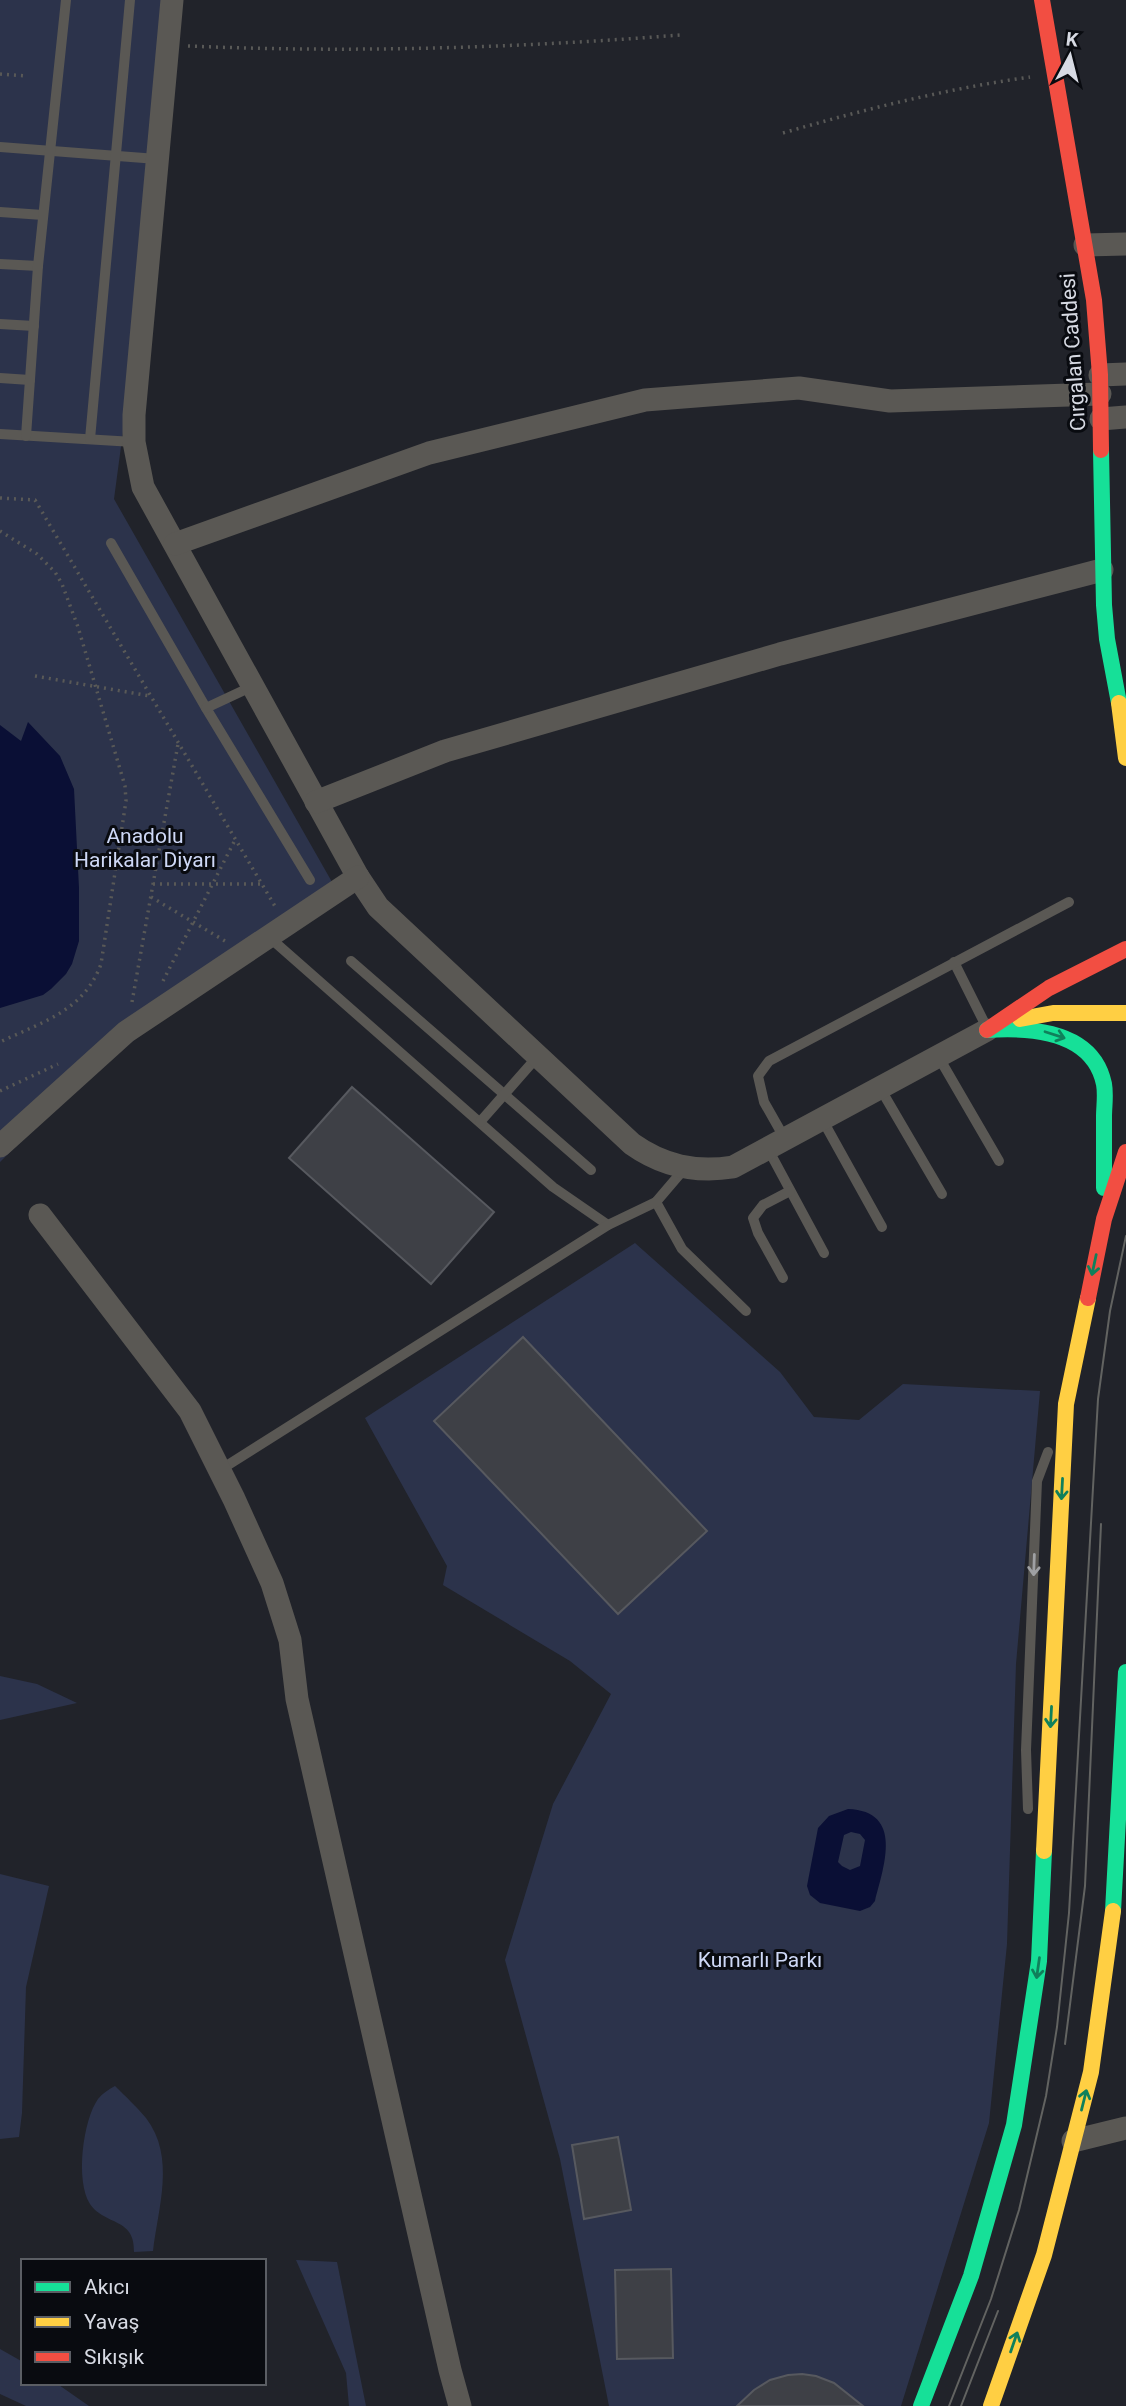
<svg xmlns="http://www.w3.org/2000/svg" width="1126" height="2406" font-family="Roboto,sans-serif">
  <style>
    .green { fill: #2c334b }
    .water { fill: #0a0f35; fill-rule: evenodd }
    .building { fill: #3e4046; stroke: #57595f; stroke-width: 2 }
    .lines { fill: none; stroke-linecap: round; stroke-linejoin: round }
    .path { stroke: #595957; stroke-width: 3.5; stroke-dasharray: 2 5; stroke-linecap: butt }
    .lane { stroke: #5a5854; stroke-width: 10 }
    .street { stroke: #5a5854; stroke-width: 23 }
    .fast { stroke: #16e098; stroke-width: 16 }
    .slow { stroke: #ffcf43; stroke-width: 16 }
    .jam { stroke: #f24e42; stroke-width: 16 }
    .tram { stroke: #626361; stroke-width: 2 }
    .oneway { stroke: #10805b }
    .oneway2 { stroke: #9fa0a3 }
    .labels { text-anchor: middle; stroke-width: 6; stroke-linejoin: round; paint-order: stroke }
    .street-label { font-size: 21px; fill: #d7dae3; stroke: #090b10 }
    .park-label { font-size: 21px; fill: #ced8f6; stroke: #090b10 }
  </style>
  <rect width="100%" height="100%" fill="#21232a"/>
  <g class="green">
    <path d="M0,0h172l-26,259 -32,240 222,390 -246,184 -90,89z"/>
    <path d="M635,1243l145,129 34,45 45,3 44,-36 137,7 -24,273 -9,280 -18,179 -88,283h-292l-49,-247 -55,-199 48,-156 58,-110 -41,-33 -127,-76 4,-19 -82,-148z"/>
    <path d="M0,1676l37,8 40,19 -77,17z"/>
    <path d="M0,1874l49,12 -23,101 -4,126 -3,24 -19,2z"/>
    <path d="M115,2086c10,10 22,21 31,32 30,39 12,90 7,133l-19,1c1,-35 -29,-26 -44,-48 -15,-23 -7,-84 8,-105 5,-6 11,-10 17,-13z"/>
    <path d="M296,2260l41,2 29,144h-17l-3,-33z"/>
    <path d="M0,2349l23,13v21h33l33,23h-63l-26,-12z"/>
  </g>
  <g class="water">
    <path d="M28,722l32,34 14,33 5,99v53l-7,23 -6,10 -15,15 -8,6 -43,13v-283l21,16z"/>
    <path d="M848,1809c56,2 36,57 27,92l-5,6 -10,4 -40,-8 -10,-8 -3,-9 11,-58 11,-12zM851,1832l9,2 5,6 -5,26 -10,4 -8,-4 -4,-4 6,-27z"/>
  </g>
  <g class="building">
    <path d="M352,1087l142,125 -63,72 -142,-126z"/>
    <path d="M523,1337l184,194 -89,83 -184,-193z"/>
    <path d="M618,2137l13,73 -47,9 -12,-74z"/>
    <path d="M671,2269l2,89 -56,1 -2,-89z"/>
    <path d="M802,2374l14,2 18,7 29,23h-126l17,-16 16,-10 18,-5z"/>
  </g>
  <g class="lines">
    <g class="path">
      <path d="M188,46c164,7 328,2 492,-11"/>
      <path d="M0,74l27,2"/>
      <path d="M783,133c82,-24 163,-44 247,-56"/>
      <path d="M0,498l35,2 241,408"/>
      <path d="M0,531l37,23 18,18 7,12 16,43 47,159 1,15 -25,163c-17,47 -59,58 -101,78"/>
      <path d="M35,676l115,20"/>
      <path d="M153,884h108"/>
      <path d="M151,897l74,44"/>
      <path d="M163,981l72,-141"/>
      <path d="M132,1002l46,-258"/>
      <path d="M0,1091l58,-27"/>
    </g>
    <g class="lane">
      <path d="M0,147l157,12"/>
      <path d="M0,212l43,3"/>
      <path d="M0,264l38,2"/>
      <path d="M0,324l34,2"/>
      <path d="M0,378l30,2"/>
      <path d="M0,434l134,8"/>
      <path d="M26,436l12,-170 28,-266"/>
      <path d="M90,439l40,-439"/>
      <path d="M111,543l95,165 104,172"/>
      <path d="M206,708l47,-22"/>
      <path d="M269,937l284,250 55,38"/>
      <path d="M351,961l240,209"/>
      <path d="M954,962l30,60"/>
      <path d="M938,1056l61,105"/>
      <path d="M880,1088l62,106"/>
      <path d="M822,1119l60,108"/>
      <path d="M480,1122l58,-66"/>
      <path d="M785,1139l-21,-37 -6,-26 11,-15 300,-159"/>
      <path d="M768,1149l56,104"/>
      <path d="M656,1202l26,47 64,62"/>
      <path d="M783,1278l-25,-45 -5,-15 10,-13 27,-14"/>
      <path d="M220,1470l388,-245 48,-23 29,-34"/>
      <path d="M1028,1809l-2,-59 11,-269 11,-29"/>
    </g>
    <g class="street">
      <path d="M172,0l-38,415v27l9,45 215,390 20,30 254,237c31,22 63,29 101,23l254,-137"/>
      <path d="M1085,245l41,-1"/>
      <path d="M1100,375l26,-1"/>
      <path d="M1101,419l25,-2"/>
      <path d="M175,544l254,-91 216,-53 154,-12 91,13 210,-7"/>
      <path d="M316,802l129,-51 335,-97 322,-84"/>
      <path d="M0,1146l126,-114 232,-155"/>
      <path d="M40,1215l150,196 44,88 38,84 18,57 7,59 153,671 10,36"/>
      <path d="M1073,2141l53,-13"/>
    </g>
    <g class="fast">
      <path d="M1101,450l3,155 3,34 12,64"/>
      <path d="M987,1030c45,-3 106,1 117,54 2,11 0,22 0,33 0,23 0,47 0,71"/>
      <path d="M1113,1911l13,-239"/>
      <path d="M921,2406l50,-130 43,-151 25,-164 5,-110"/>
    </g>
    <g class="slow">
      <path d="M1119,703l7,55"/>
      <path d="M1020,1019l33,-6h73"/>
      <path d="M1044,1851l22,-447 22,-106"/>
      <path d="M991,2406l53,-151 47,-183 22,-161"/>
    </g>
    <g class="jam">
      <path d="M1042,0l52,300 6,75 1,75"/>
      <path d="M987,1030l62,-42 77,-39"/>
      <path d="M1088,1298l16,-79 22,-67"/>
    </g>
    <g class="tram">
      <path d="M1065,2044l20,-158 16,-362"/>
      <path d="M949,2406l42,-107 28,-89 27,-114 11,-69 12,-114 29,-514 12,-88 16,-75"/>
      <path d="M961,2406l37,-95"/>
    </g>
  </g>
  <defs><path id="oneway-shaft" d="M-6 0H5M1.5-3L5.5 0L1.5 3" fill="none" stroke-width="1.6" stroke-linecap="round" stroke-linejoin="round" transform="scale(1.75)"/></defs>
  <g class="oneway">
    <use href="#oneway-shaft" transform="translate(1055 1035) rotate(18)"/>
    <use href="#oneway-shaft" transform="translate(1094 1265) rotate(102)"/>
    <use href="#oneway-shaft" transform="translate(1062 1489) rotate(93)"/>
    <use href="#oneway-shaft" transform="translate(1051 1717) rotate(93)"/>
    <use href="#oneway-shaft" transform="translate(1038 1968) rotate(98)"/>
    <use href="#oneway-shaft" transform="translate(1084 2100) rotate(-76)"/>
    <use href="#oneway-shaft" transform="translate(1014 2342) rotate(-71)"/>
  </g>
  <use class="oneway2" href="#oneway-shaft" transform="translate(1034 1565) rotate(92)"/>
  <g class="labels">
    <g class="street-label">
      <text transform="translate(1073 352) rotate(-94)" y="7">Cırgalan Caddesi</text>
    </g>
    <g class="park-label">
      <text x="145" y="843">Anadolu<tspan x="145" dy="24">Harikalar Diyarı</tspan></text>
      <text x="760" y="1967">Kumarlı Parkı</text>
    </g>
  </g>
  <rect x="21" y="2259" width="245" height="126" fill="#090b10" stroke="#5b5e64" stroke-width="2"/>
  <rect x="35" y="2282" width="35" height="10" fill="#16e098" stroke="#5b5e64" stroke-width="2"/>
  <text x="84" y="2294" font-size="21" fill="#d7dae3">Akıcı</text>
  <rect x="35" y="2317" width="35" height="10" fill="#ffcf43" stroke="#5b5e64" stroke-width="2"/>
  <text x="84" y="2329" font-size="21" fill="#d7dae3">Yavaş</text>
  <rect x="35" y="2352" width="35" height="10" fill="#f24e42" stroke="#5b5e64" stroke-width="2"/>
  <text x="84" y="2364" font-size="21" fill="#d7dae3">Sıkışık</text>
  <g transform="translate(1070 56) rotate(7)" stroke="#090b10" stroke-width="5" paint-order="stroke">
  <path d="M0-5L12 26L0 18L-12 26Z" fill="#d7dae3"/>
  <text y="-10" font-size="19" font-weight="bold" text-anchor="middle" fill="#d7dae3">K</text>
  </g>
</svg>
